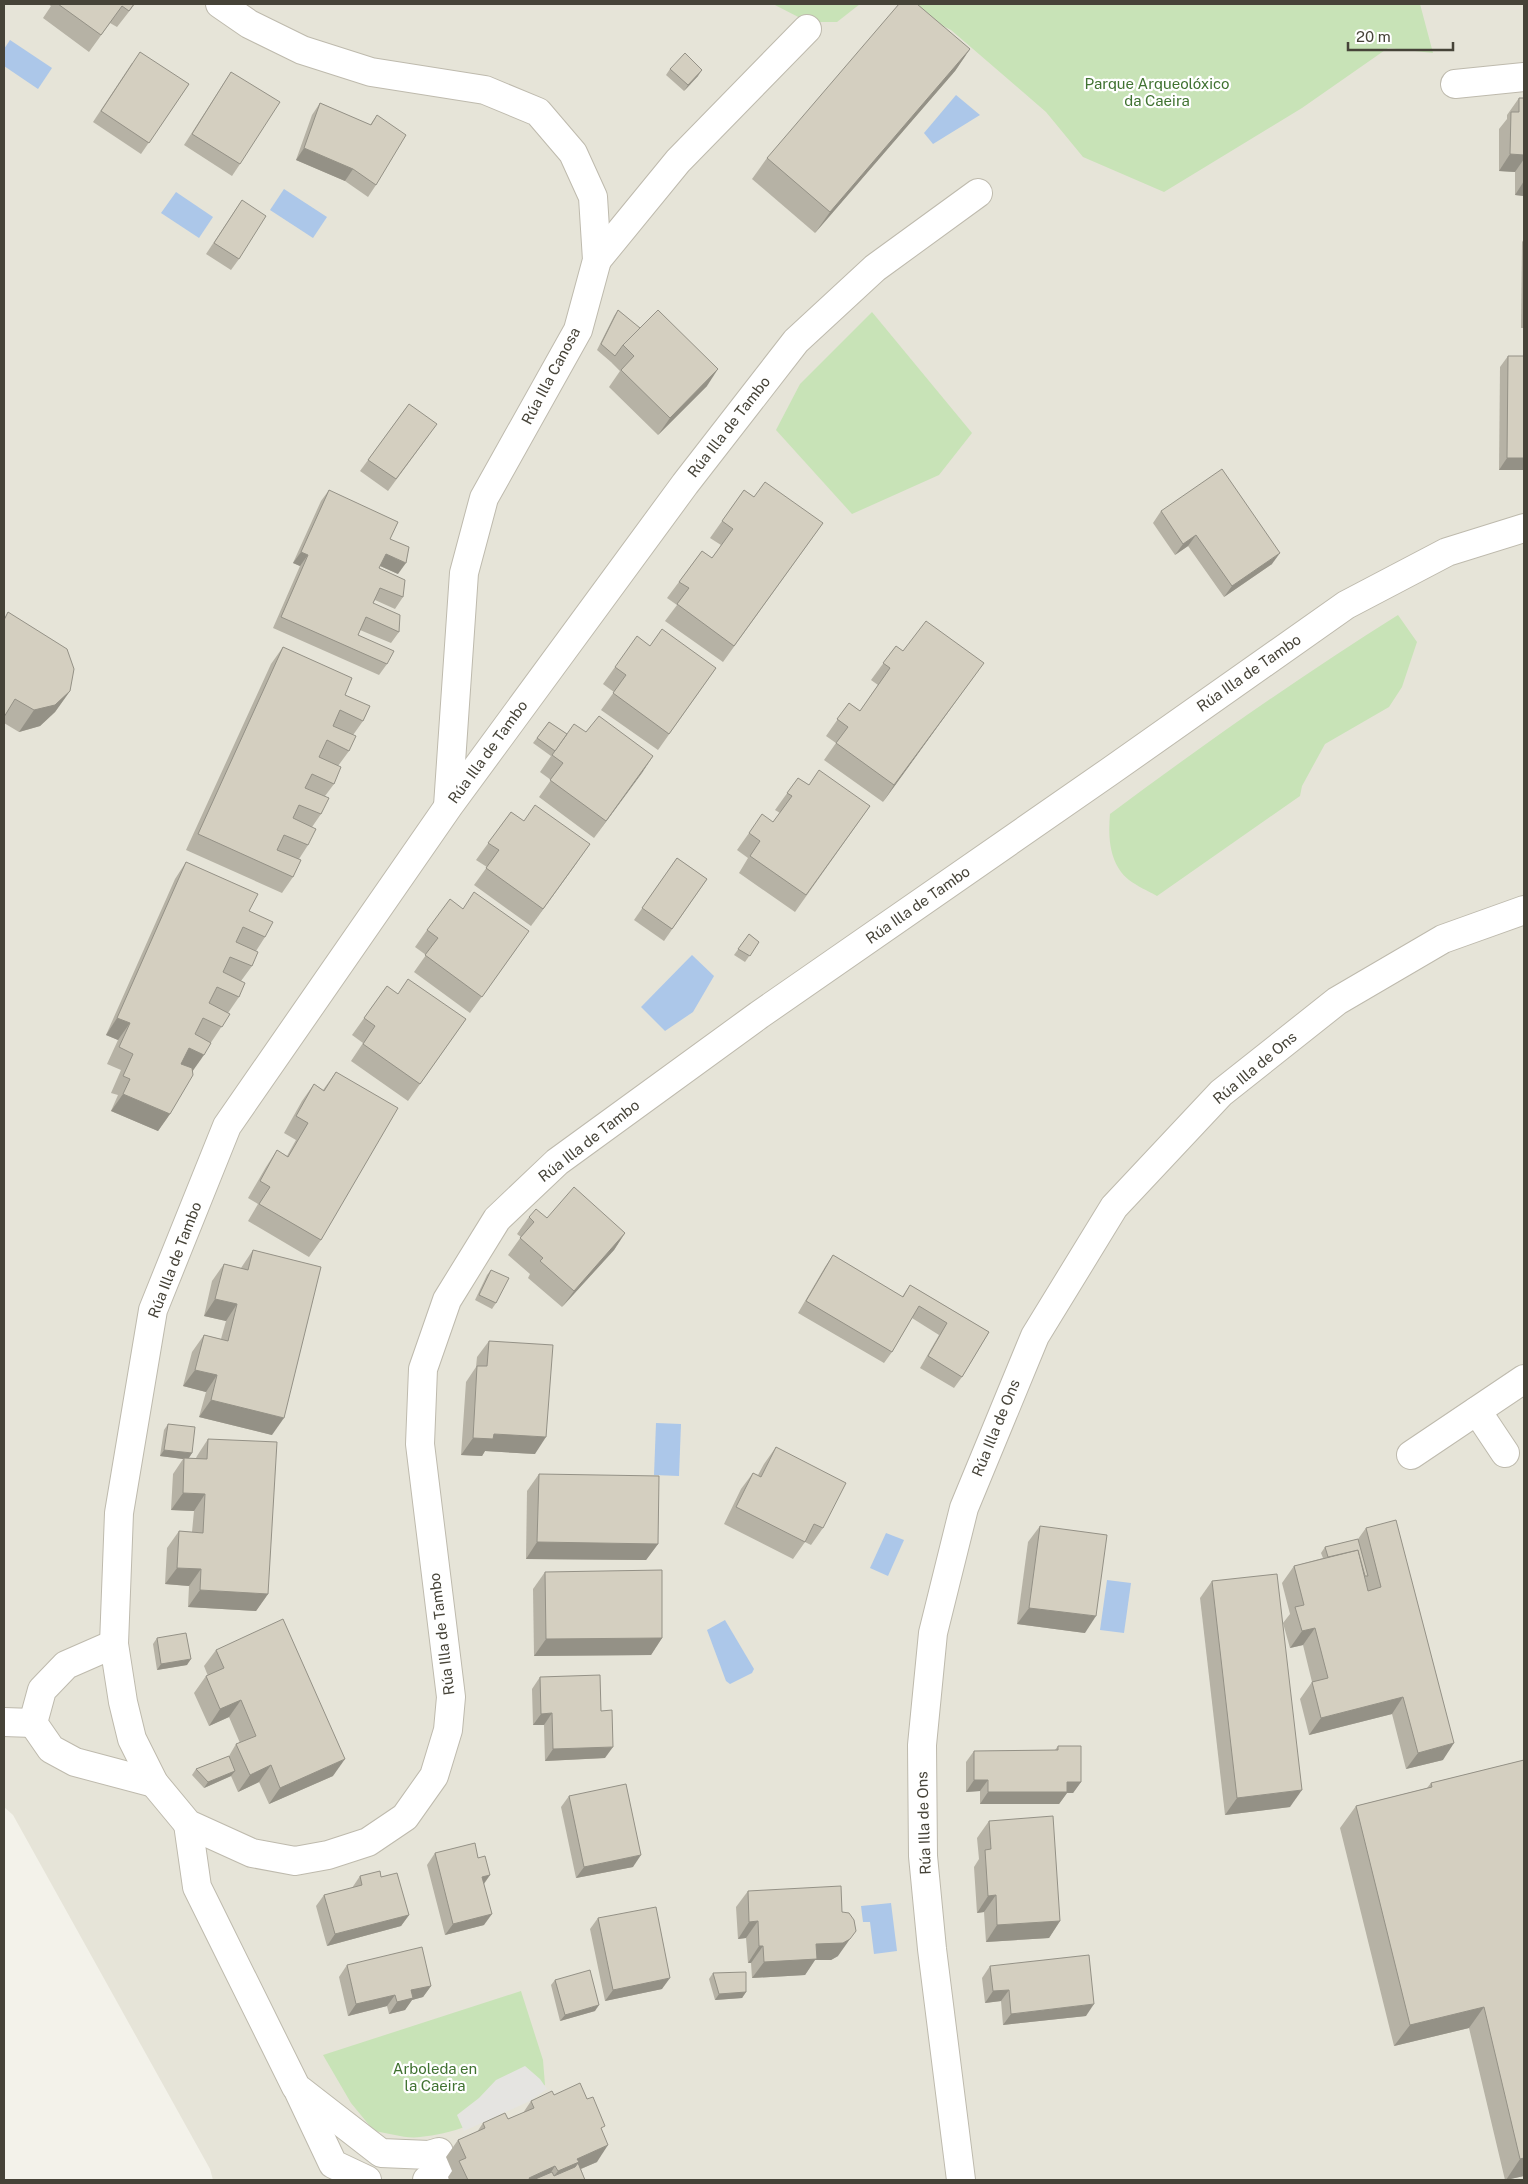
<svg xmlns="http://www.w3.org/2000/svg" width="1528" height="2184" font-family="'Public Sans',sans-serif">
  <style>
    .residential { fill: #e6e4d8 }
    .green { fill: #c8e3b7 }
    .parking { fill: #e5e4e1 }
    .water { fill: #acc7e9 }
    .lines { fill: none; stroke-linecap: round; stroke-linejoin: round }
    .minor-casing { stroke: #bebaad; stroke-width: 30 }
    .minor { stroke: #fff; stroke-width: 28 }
    .wall { fill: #b6b2a5 }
    .shaded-wall { fill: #949186 }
    .building { fill: #d4cfc0; stroke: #949186 }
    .labels { text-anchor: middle; stroke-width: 4.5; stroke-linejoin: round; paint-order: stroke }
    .park-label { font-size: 15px; fill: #407231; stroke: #fff }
    .street-label { font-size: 15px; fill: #464338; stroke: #fff }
  </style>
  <rect width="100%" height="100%" fill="#f3f2ea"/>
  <path class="residential" d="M4,4h1520v2176h-1311l-3,-11 -197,-354 -9,-8z"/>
  <g class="green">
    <path d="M773,4h87l-23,18h-29z"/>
    <path d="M900,4h520l13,49 -45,-5 -86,60 -138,84 -81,-35 -37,-45 -95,-82z"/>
    <path d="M872,312l100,121 -33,42 -87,39 -76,-84 24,-46z"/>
    <path d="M1398,615l19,27 -15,45 -13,20 -64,37 -23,42 -2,10 -143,100c-9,-5 -20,-10 -28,-16 -20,-16 -21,-43 -19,-66 94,-70 189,-137 288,-199z"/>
    <path d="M521,1991l22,69 2,25c-37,24 -80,48 -125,52 -14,2 -32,-4 -46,-6l-23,-28 -28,-48z"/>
  </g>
  <path class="parking" d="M525,2066l15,13 7,10 -17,12 -66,30 -7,-16 22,-17 17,-18z"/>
  <g class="water">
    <path d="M10,40l42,28 -14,21 -34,-23v-17z"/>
    <path d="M956,95l24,20 -47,29 -9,-11z"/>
    <path d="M284,189l43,28 -14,21 -43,-28z"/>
    <path d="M176,192l37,25 -14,21 -38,-25z"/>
    <path d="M692,955l22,21 -21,36 -28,19 -24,-24z"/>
    <path d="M656,1423l25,1 -2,52 -25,-1z"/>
    <path d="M886,1533l18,7 -16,36 -18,-8z"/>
    <path d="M1107,1580l24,3 -7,50 -24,-3z"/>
    <path d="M725,1620l29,49 -2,4 -22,11 -4,-3 -19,-51z"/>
    <path d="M891,1903l6,48 -23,3 -4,-32h-7l-2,-16z"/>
  </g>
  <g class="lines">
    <defs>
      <g id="minor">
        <path d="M220,4l29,20 53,26 69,22 114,18 53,22 35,41 20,44 4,63 -19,70 -94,168 -20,75 -16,233"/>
        <path d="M1455,84l69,-7"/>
        <path d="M978,193l-103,75 -79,73 -111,143 -237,323 -221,319 -74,184 -34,203 -5,131 9,58 9,37 22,44 34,41 64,29 43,8 33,-6 40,-13 37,-25 29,-41 14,-46 3,-33 -31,-253 3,-75 24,-69 50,-81 60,-57 202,-147 350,-243 237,-167 101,-53 77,-24"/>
        <path d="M597,260l81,-99 129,-132"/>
        <path d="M1477,1411l28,42"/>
        <path d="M1411,1455l113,-76"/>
        <path d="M114,1644l-48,21 -24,25 -9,33 18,26 24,13 79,21"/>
        <path d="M4,1722l29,1"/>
        <path d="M188,1824l9,63 99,200 85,66 48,2 10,-3"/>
        <path d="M299,2092l34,72 34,16"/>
        <path d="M427,2180l25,-10"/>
        <path d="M961,2180l-29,-231 -9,-93 -1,-111 11,-112 31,-125 71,-172 79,-129 107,-114 116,-92 106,-62 81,-29"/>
      </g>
    </defs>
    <use href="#minor" class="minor-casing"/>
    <use href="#minor" class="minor"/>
  </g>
  <g class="wall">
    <path d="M48,4h87l-18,23 -7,-4 -21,29 -46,-34 8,-12z"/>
    <path d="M970,49l-15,22 -140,162 -63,-54 15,-21z"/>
    <path d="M132,63l57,21 -48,70 -48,-32z"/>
    <path d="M670,69l28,7 -14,15 -18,-16z"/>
    <path d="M231,72l9,92 -8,12 -48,-31z"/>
    <path d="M1519,98h5v98l-9,-1v-23l-16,-1v-42l8,-10v-4z"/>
    <path d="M320,103l50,22 7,-10 -1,70 -8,12 -23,-16 -49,-21 16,-45z"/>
    <path d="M242,200l-3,59 -8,11 -25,-16z"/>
    <path d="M1524,239v89h-3l1,-86z"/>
    <path d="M618,310l89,76 -49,49 -49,-48 11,-16 -9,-9 -14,-12 17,-34z"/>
    <path d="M1508,356l16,114h-25l1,-103z"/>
    <path d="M409,404l20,31 -41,56 -28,-20z"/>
    <path d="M329,490l61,49 8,35 -18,-8 -1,2 24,29 -8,12 -20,-9 -2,3 26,29 -8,11 -31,-13 -2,5 29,29 -8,11 -106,-47 27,-62 -7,-3 28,-62z"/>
    <path d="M744,490l10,7 69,26 -100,139 -58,-41 12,-16 -10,-7 35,-47 10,7 9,-13 -11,-7z"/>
    <path d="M1161,511l111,53 -48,33 -36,-51 -13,9 -22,-32z"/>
    <path d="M4,619l66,72 -15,21 -15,14 -21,6 -15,-9z"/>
    <path d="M650,646l66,22 -58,82 -57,-40 13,-18 -11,-8 12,-17z"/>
    <path d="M896,646l7,5 69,28 -89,123 -59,-42 12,-17 -10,-7 23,-33 11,8 18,-26 -7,-5z"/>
    <path d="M283,647l62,48 18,26 -10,14 -4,16 -11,15 -4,18 -9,12 -4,18 -9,13 -4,18 -9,14 -6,18 -11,16 -96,-43 85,-186z"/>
    <path d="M549,722l18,12 19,-2 67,24 -59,82 -55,-41 12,-17 -11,-8 11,-16 -18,-13z"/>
    <path d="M798,778l11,7 61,21 -75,106 -56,-39 9,-15 -11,-8 12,-17 24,-11 7,-9 -5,-3z"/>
    <path d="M511,812l67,49 -47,65 -57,-41 13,-18 -11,-7z"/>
    <path d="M677,858l30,21 -43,62 -30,-21z"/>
    <path d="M186,862l63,49 16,26 -9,14 -4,15 -11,15 -2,16 -11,16 2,1 -38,57 -22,43 -12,17 -47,-20 7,-16 -7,-2 10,-23 -14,-6 11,-24 -12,-5 69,-156z"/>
    <path d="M427,930l90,18 -47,65 -56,-41 12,-17 -11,-8z"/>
    <path d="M749,934l10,8 -14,20 -11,-7z"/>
    <path d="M387,986l11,8 68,25 -58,82 -57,-40 12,-18 -11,-8z"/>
    <path d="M336,1072l-15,168 -12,17 -61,-36 10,-17 -10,-6 18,-31 11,-17 10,6 9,-16 -12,-7 18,-32 12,-17 9,6z"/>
    <path d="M529,1217l18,1 78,15 -11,17 -52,57 -34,-29 2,-4 -22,-19 13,-18 -4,-3z"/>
    <path d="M253,1250l19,185 -73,-18 7,-25 -23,-6 9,-34 12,-17 17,4 5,-18 -22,-5 8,-35 12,-17 17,4z"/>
    <path d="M833,1255l69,42 8,-12 79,47 -27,45 -8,11 -34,-20 19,-33 -27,-17 -20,34 -8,11 -86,-50 27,-46z"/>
    <path d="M491,1270l5,33 -4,6 -17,-9 12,-25z"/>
    <path d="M489,1341l46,113 -50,-3 -3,5 -21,-1 5,-73 10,-15 1,-10z"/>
    <path d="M168,1424l24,29 -3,5h7l1,-2 11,-17 60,155 -12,17 -68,-4 1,-21 -24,-2 2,-36 12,-17 13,1 2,-21 -23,-1 2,-36 10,-15 -23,-3 4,-26z"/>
    <path d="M776,1447l47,81 -12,17 -6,-3 -12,17 -69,-35 17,-35 12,-16 5,2 6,-11z"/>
    <path d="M539,1474l119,70 -12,16 -120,-1 1,-68z"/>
    <path d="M1040,1526l45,107 -68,-9 11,-82z"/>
    <path d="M1366,1528l77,232 -37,9 -14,-55 -83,21 -9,-36 12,-17 -9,-37 -13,3 -7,-25 7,-9 -8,-31 12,-17 29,-8 -2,-5 4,-6 33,-8z"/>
    <path d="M545,1572l117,66 -11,17 -117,1 -1,-67z"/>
    <path d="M1212,1581l78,226 -65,8 -25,-217z"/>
    <path d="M157,1638l30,27 -30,5 -4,-26z"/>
    <path d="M216,1650l117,126 -64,28 -10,-22 -21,10 -7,-16 -27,12 -12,-13 4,-6 33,-13 7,-12 4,-1 -11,-26 -20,9 -15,-33 12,-17h2l-4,-10z"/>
    <path d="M540,1677l61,34 4,47 -60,3 -1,-36h-11l-1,-36z"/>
    <path d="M1058,1746l23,36 -8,11h-6l-8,11h-79v-13l-14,1v-30l8,-11 81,-1z"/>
    <path d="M1524,1760v416l-19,4 -36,-152 -75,18 -54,-218 16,-22 71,-18 4,-5z"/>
    <path d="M569,1796l64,71 -57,11 -15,-71z"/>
    <path d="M989,1821l71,100 -11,17 -63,4 -2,-30 -7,1 -3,-46 5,-8 -2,-21z"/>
    <path d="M435,1853l43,5 12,17 -6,9v41l-39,10 -18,-70z"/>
    <path d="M360,1876l21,1 28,38 -8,11 -74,20 -11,-40 8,-11 28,-7z"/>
    <path d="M748,1891l90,65 -7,4h-16l-10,15 -53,3 -1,-15h-3l-2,-25 -8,1 -2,-32z"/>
    <path d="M598,1918l64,71 -57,12 -15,-72z"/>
    <path d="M347,1965l84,21 -8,11 -11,3 -7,10 -16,4 -2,-8 -39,10 -9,-39z"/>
    <path d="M990,1966l96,50 -83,9 -2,-24 -16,2 -3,-25z"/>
    <path d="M713,1973l33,19 -4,6 -27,2 -6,-21z"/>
    <path d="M555,1980l40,31 -35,10 -9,-36z"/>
    <path d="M554,2095l48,36 -5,31 -16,7 4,11h-136l-1,-3 4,-6 -6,-14 12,-17 19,-8 6,-9 25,-4 15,-6 8,-12z"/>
  </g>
  <g class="shaded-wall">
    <path d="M970,49l-15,22 -140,162 15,-21z"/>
    <path d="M702,70l-4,6 -14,15 4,-6z"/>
    <path d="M304,148l49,21 -8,12 -49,-21z"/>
    <path d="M1510,154l14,1v4l-9,13 -16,-1z"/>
    <path d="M1524,181v15l-9,-1z"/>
    <path d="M718,369l-11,17 -49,49 12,-17z"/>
    <path d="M1507,458h17v12h-25z"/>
    <path d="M1196,535l-8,11 -13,9 8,-11z"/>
    <path d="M301,552l7,3 -8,11 -7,-3z"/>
    <path d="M1280,553l-8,11 -48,33 8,-11z"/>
    <path d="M386,554l20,9 -8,11 -20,-9z"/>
    <path d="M984,663l-12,16 -89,123 11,-17z"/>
    <path d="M70,691l-15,21 -15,14 -21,6 15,-22z"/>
    <path d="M653,756l-11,17 -48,65 12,-17z"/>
    <path d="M590,844l-12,17 -47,65 12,-17z"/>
    <path d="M117,1018l13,5 -12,17 -12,-5z"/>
    <path d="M189,1048l15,7 -12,17 -15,-7z"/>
    <path d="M123,1094l47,20 -12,17 -47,-20z"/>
    <path d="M625,1233l-11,17 -52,57 12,-16z"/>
    <path d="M215,1299l22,5 -11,17 -22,-5z"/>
    <path d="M195,1370l22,5 -11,17 -23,-6z"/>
    <path d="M211,1400l73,18 -12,17 -73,-18z"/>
    <path d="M494,1434l52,3 -11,17 -50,-3 -3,5 -21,-1 12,-17z"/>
    <path d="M164,1450l28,3 -4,6 -4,-1 -1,1 -23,-3z"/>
    <path d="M183,1493l22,1 -11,17 -23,-1z"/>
    <path d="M537,1542l121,2 -12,16 -120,-1z"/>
    <path d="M177,1568l24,1 -12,17 -24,-2z"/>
    <path d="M200,1590l68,4 -12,17 -68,-4z"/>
    <path d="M1029,1608l67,8 -11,17 -68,-9z"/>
    <path d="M1315,1628l-12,17 -13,3 12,-17z"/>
    <path d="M662,1638l-11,17 -117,1 12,-17z"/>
    <path d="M191,1659l-4,6 -30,5 4,-6z"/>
    <path d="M1403,1697l-11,17 -83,21 12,-17z"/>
    <path d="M241,1700l-12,17 -20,9 11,-17z"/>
    <path d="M552,1713l-8,12h-11l8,-11z"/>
    <path d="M1454,1743l-11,17 -37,9 12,-16z"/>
    <path d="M613,1747l-8,11 -60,3 8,-12z"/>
    <path d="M345,1759l-12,17 -64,28 11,-16z"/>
    <path d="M271,1765l-12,17 -21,10 12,-17z"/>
    <path d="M235,1771l-4,5 -27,12 4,-6z"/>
    <path d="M974,1780h14l-8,11 -14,1z"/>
    <path d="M1067,1782h14l-8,11h-6l-8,11h-79l8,-12z"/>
    <path d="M1302,1790l-12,17 -65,8 12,-17z"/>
    <path d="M641,1855l-8,12 -57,11 8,-11z"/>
    <path d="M490,1875l-8,11v-9z"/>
    <path d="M996,1895l-12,17 -7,1 11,-17z"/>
    <path d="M492,1914l-8,11 -39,10 8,-11z"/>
    <path d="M409,1915l-8,11 -74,20 8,-12z"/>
    <path d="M758,1921l-12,17 -8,1 11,-17z"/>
    <path d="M1060,1921l-11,17 -63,4 11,-17z"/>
    <path d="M850,1939l-12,17 -7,4h-16l-10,15 -53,3 12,-16 52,-18z"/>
    <path d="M759,1946h4l-12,17h-3z"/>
    <path d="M670,1978l-8,11 -57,12 8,-11z"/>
    <path d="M431,1986l-8,11 -11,3 -7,10 -16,4 8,-12 14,-12z"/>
    <path d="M1009,1990l-8,11 -16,2 8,-12z"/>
    <path d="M746,1992l-4,6 -27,2 4,-6z"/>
    <path d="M395,1995l-8,11 -39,10 8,-12z"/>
    <path d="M1094,2004l-8,12 -83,9 8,-11z"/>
    <path d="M599,2005l-4,6 -35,10 5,-6z"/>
    <path d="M1484,2007l-15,21 -75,18 16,-21z"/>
    <path d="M608,2145l-11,17 -26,11 -20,7 7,-9 19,-12z"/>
    <path d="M1524,2158v18l-18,4 14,-21z"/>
    <path d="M555,2166l-9,14h-18l1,-2z"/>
  </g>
  <g class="building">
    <path d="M58,4h76l-5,7 -7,-5 -21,29z"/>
    <path d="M899,4h18l53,45 -140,163 -63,-54z"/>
    <path d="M140,52l49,32 -40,59 -48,-32z"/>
    <path d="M685,53l17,17 -14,15 -18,-16z"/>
    <path d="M231,72l49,30 -40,62 -48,-30z"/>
    <path d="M1519,98h5v57l-14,-1 1,-42h8z"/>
    <path d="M320,103l51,22 6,-10 29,20 -30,50 -23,-16 -49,-21z"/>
    <path d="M242,200l24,16 -27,43 -25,-16z"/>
    <path d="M618,310l22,18 -17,17 -8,11 -14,-12z"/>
    <path d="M658,310l60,59 -48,49 -49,-48 13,-14 -11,-11z"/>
    <path d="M1508,356h16v102h-17z"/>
    <path d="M409,404l28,20 -41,55 -28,-19z"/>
    <path d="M1222,469l58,84 -48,33 -36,-51 -13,9 -22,-33z"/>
    <path d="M765,482l58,41 -89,123 -57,-42 12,-16 -10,-6 23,-31 10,7 21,-29 -11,-8 22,-31 10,7z"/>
    <path d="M329,490l69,32 -8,17 19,8 -3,16 -20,-9 -7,14 26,12 -2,17 -23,-9 -7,15 27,12 -1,17 -33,-15 -8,18 36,16 -7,13 -106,-47 27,-62 -7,-3z"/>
    <path d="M8,612l59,37 7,20 -4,22 -15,14 -21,5 -19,-11 -11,18v-97z"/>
    <path d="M926,621l58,42 -90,122 -58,-42 12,-16 -11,-8 12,-16 11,8 30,-43 -7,-5 13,-17 7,5z"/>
    <path d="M662,629l54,39 -47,66 -56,-41 13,-18 -11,-8 22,-31 13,10z"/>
    <path d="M283,647l69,31 -7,17 25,11 -7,15 -23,-11 -7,16 23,10 -7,15 -22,-11 -8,17 22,10 -7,17 -22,-10 -7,14 24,10 -8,16 -22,-9 -6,13 23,11 -8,16 -24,-10 -7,15 24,10 -8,17 -95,-43z"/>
    <path d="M599,716l54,40 -47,65 -56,-41 13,-17 -11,-8 22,-31 12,8z"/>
    <path d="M549,722l18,12 -12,17 -18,-13z"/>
    <path d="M819,770l51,36 -64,89 -56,-39 10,-15 -11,-8 13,-19 11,8 19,-26 -5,-3 11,-15 11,7z"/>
    <path d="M535,805l55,39 -47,65 -57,-41 13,-18 -11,-7 23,-31 13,9z"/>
    <path d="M677,858l30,21 -35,50 -30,-21z"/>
    <path d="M186,862l72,32 -9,17 24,11 -8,15 -22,-10 -7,15 22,10 -6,14 -22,-9 -7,15 22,11 -6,14 -22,-10 -8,16 21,11 -8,13 -19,-9 -8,16 16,9 -7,12 -15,-7 -8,16 11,4 1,7 -23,39 -47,-20 7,-15 -7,-3 10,-22 -14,-7 11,-24 -13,-5z"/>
    <path d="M474,892l55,39 -47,66 -57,-42 13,-17 -11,-8 23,-31 13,10z"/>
    <path d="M749,934l10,8 -9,14 -12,-7z"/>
    <path d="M408,979l58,40 -46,65 -57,-40 12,-18 -11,-8 23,-32 11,8z"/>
    <path d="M336,1072l62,36 -77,132 -62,-36 11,-17 -10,-6 17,-31 11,7 20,-34 -12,-7 18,-32 10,7z"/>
    <path d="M574,1187l51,46 -51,58 -34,-30 3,-3 -23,-20 14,-16 -5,-5 7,-8 11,9z"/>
    <path d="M253,1250l68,17 -37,151 -73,-18 6,-25 -22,-5 9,-35 24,6 9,-37 -22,-5 9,-35 24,6z"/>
    <path d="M833,1255l70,42 7,-12 79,47 -27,45 -34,-21 19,-33 -28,-17 -27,46 -86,-51z"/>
    <path d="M491,1270l18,8 -13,25 -17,-8z"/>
    <path d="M489,1341l64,4 -7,92 -52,-3 -1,5 -20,-1 4,-72h10z"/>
    <path d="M168,1424l27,3 -3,26 -28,-3z"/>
    <path d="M208,1439l69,3 -9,152 -68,-4 1,-21 -24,-1 2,-37 24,2 2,-39 -22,-1 1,-35 23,1z"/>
    <path d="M776,1447l70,36 -23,45 -9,-4 -9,18 -69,-35 17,-34 8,4z"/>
    <path d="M539,1474l120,2 -1,68 -121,-2z"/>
    <path d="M1396,1520l58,223 -36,10 -15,-56 -82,21 -9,-36 16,-4 -13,-50 -13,3 -7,-24 9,-2 -10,-39 64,-16 10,41 13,-4 -15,-59z"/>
    <path d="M1040,1526l67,9 -11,81 -67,-8z"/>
    <path d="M1358,1539l10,37h-3l-7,-26 -30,7 -3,-10z"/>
    <path d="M662,1570v68l-116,1 -1,-67z"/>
    <path d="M1277,1574l25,216 -65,8 -25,-217z"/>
    <path d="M283,1619l62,140 -65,29 -9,-23 -21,10 -14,-31 20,-8 -15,-36 -21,9 -14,-33 18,-8 -8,-18z"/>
    <path d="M186,1633l5,26 -30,5 -4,-26z"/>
    <path d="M600,1675l1,36 11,-1 1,37 -60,2 -1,-36 -11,1 -1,-37z"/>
    <path d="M1058,1746h23v36h-14v10h-79v-12h-14v-29l84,-1z"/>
    <path d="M229,1756l6,15 -27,11 -12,-13z"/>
    <path d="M1524,1760v398l-4,1 -36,-152 -74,18 -54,-219 76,-19 -1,-4z"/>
    <path d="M626,1784l15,71 -57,12 -15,-71z"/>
    <path d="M1053,1816l7,105 -63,4 -1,-30 -8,1 -3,-46 6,-1 -2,-28z"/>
    <path d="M475,1843l3,15 7,-2 5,19 -8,2 10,37 -39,10 -18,-71z"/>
    <path d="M380,1871l1,6 16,-4 12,42 -74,19 -11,-39 38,-10 -2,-9z"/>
    <path d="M841,1886l1,26 7,1 5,7 2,11 -6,8 -7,4 -27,1 1,15 -53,3 -1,-16h-4l-1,-25 -9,1 -1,-31z"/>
    <path d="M656,1907l14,71 -57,12 -15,-72z"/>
    <path d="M422,1947l9,39 -20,4 2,8 -16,4 -2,-7 -39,9 -9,-39z"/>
    <path d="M1089,1955l5,49 -83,10 -2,-24 -16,1 -3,-25z"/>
    <path d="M590,1970l9,35 -34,10 -10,-35z"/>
    <path d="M746,1972v20l-27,2 -6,-21z"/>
    <path d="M580,2083l7,16 6,-2 12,29 -4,2 7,17 -31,14 2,3 -21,9 -3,-5 -26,12 1,2h-62l-9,-19 7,-3 -8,-18 27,-12 -2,-5 22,-10 3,6 26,-11 -3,-7 21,-10 2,4z"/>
    <path d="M578,2163l7,17h-52l19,-8 2,4 21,-9z"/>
  </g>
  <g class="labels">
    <g class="park-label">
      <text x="1157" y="89">Parque Arqueolóxico<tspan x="1157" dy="17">da Caeira</tspan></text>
      <text x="435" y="2074">Arboleda en<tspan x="435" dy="17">la Caeira</tspan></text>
    </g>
    <g class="street-label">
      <text transform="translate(551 376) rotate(-62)" y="5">Rúa Illa Canosa</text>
      <text transform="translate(729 427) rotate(-52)" y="5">Rúa Illa de Tambo</text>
      <text transform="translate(1249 673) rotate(-35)" y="5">Rúa Illa de Tambo</text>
      <text transform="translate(488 752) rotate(-54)" y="5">Rúa Illa de Tambo</text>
      <text transform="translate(918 905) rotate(-35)" y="5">Rúa Illa de Tambo</text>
      <text transform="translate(1255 1068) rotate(-40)" y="5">Rúa Illa de Ons</text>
      <text transform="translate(589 1141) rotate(-38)" y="5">Rúa Illa de Tambo</text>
      <text transform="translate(175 1260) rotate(-69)" y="5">Rúa Illa de Tambo</text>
      <text transform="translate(996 1428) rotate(-68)" y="5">Rúa Illa de Ons</text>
      <text transform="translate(442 1634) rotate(-97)" y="5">Rúa Illa de Tambo</text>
      <text transform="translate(924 1823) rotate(-92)" y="5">Rúa Illa de Ons</text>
    </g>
  </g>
  <rect width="1528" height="2184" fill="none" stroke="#464338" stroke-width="10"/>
  <path d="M1348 42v8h105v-8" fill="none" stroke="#464338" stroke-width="2.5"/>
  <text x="1356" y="42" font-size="15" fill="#464338" stroke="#ffffff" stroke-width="4" paint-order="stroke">20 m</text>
</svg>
